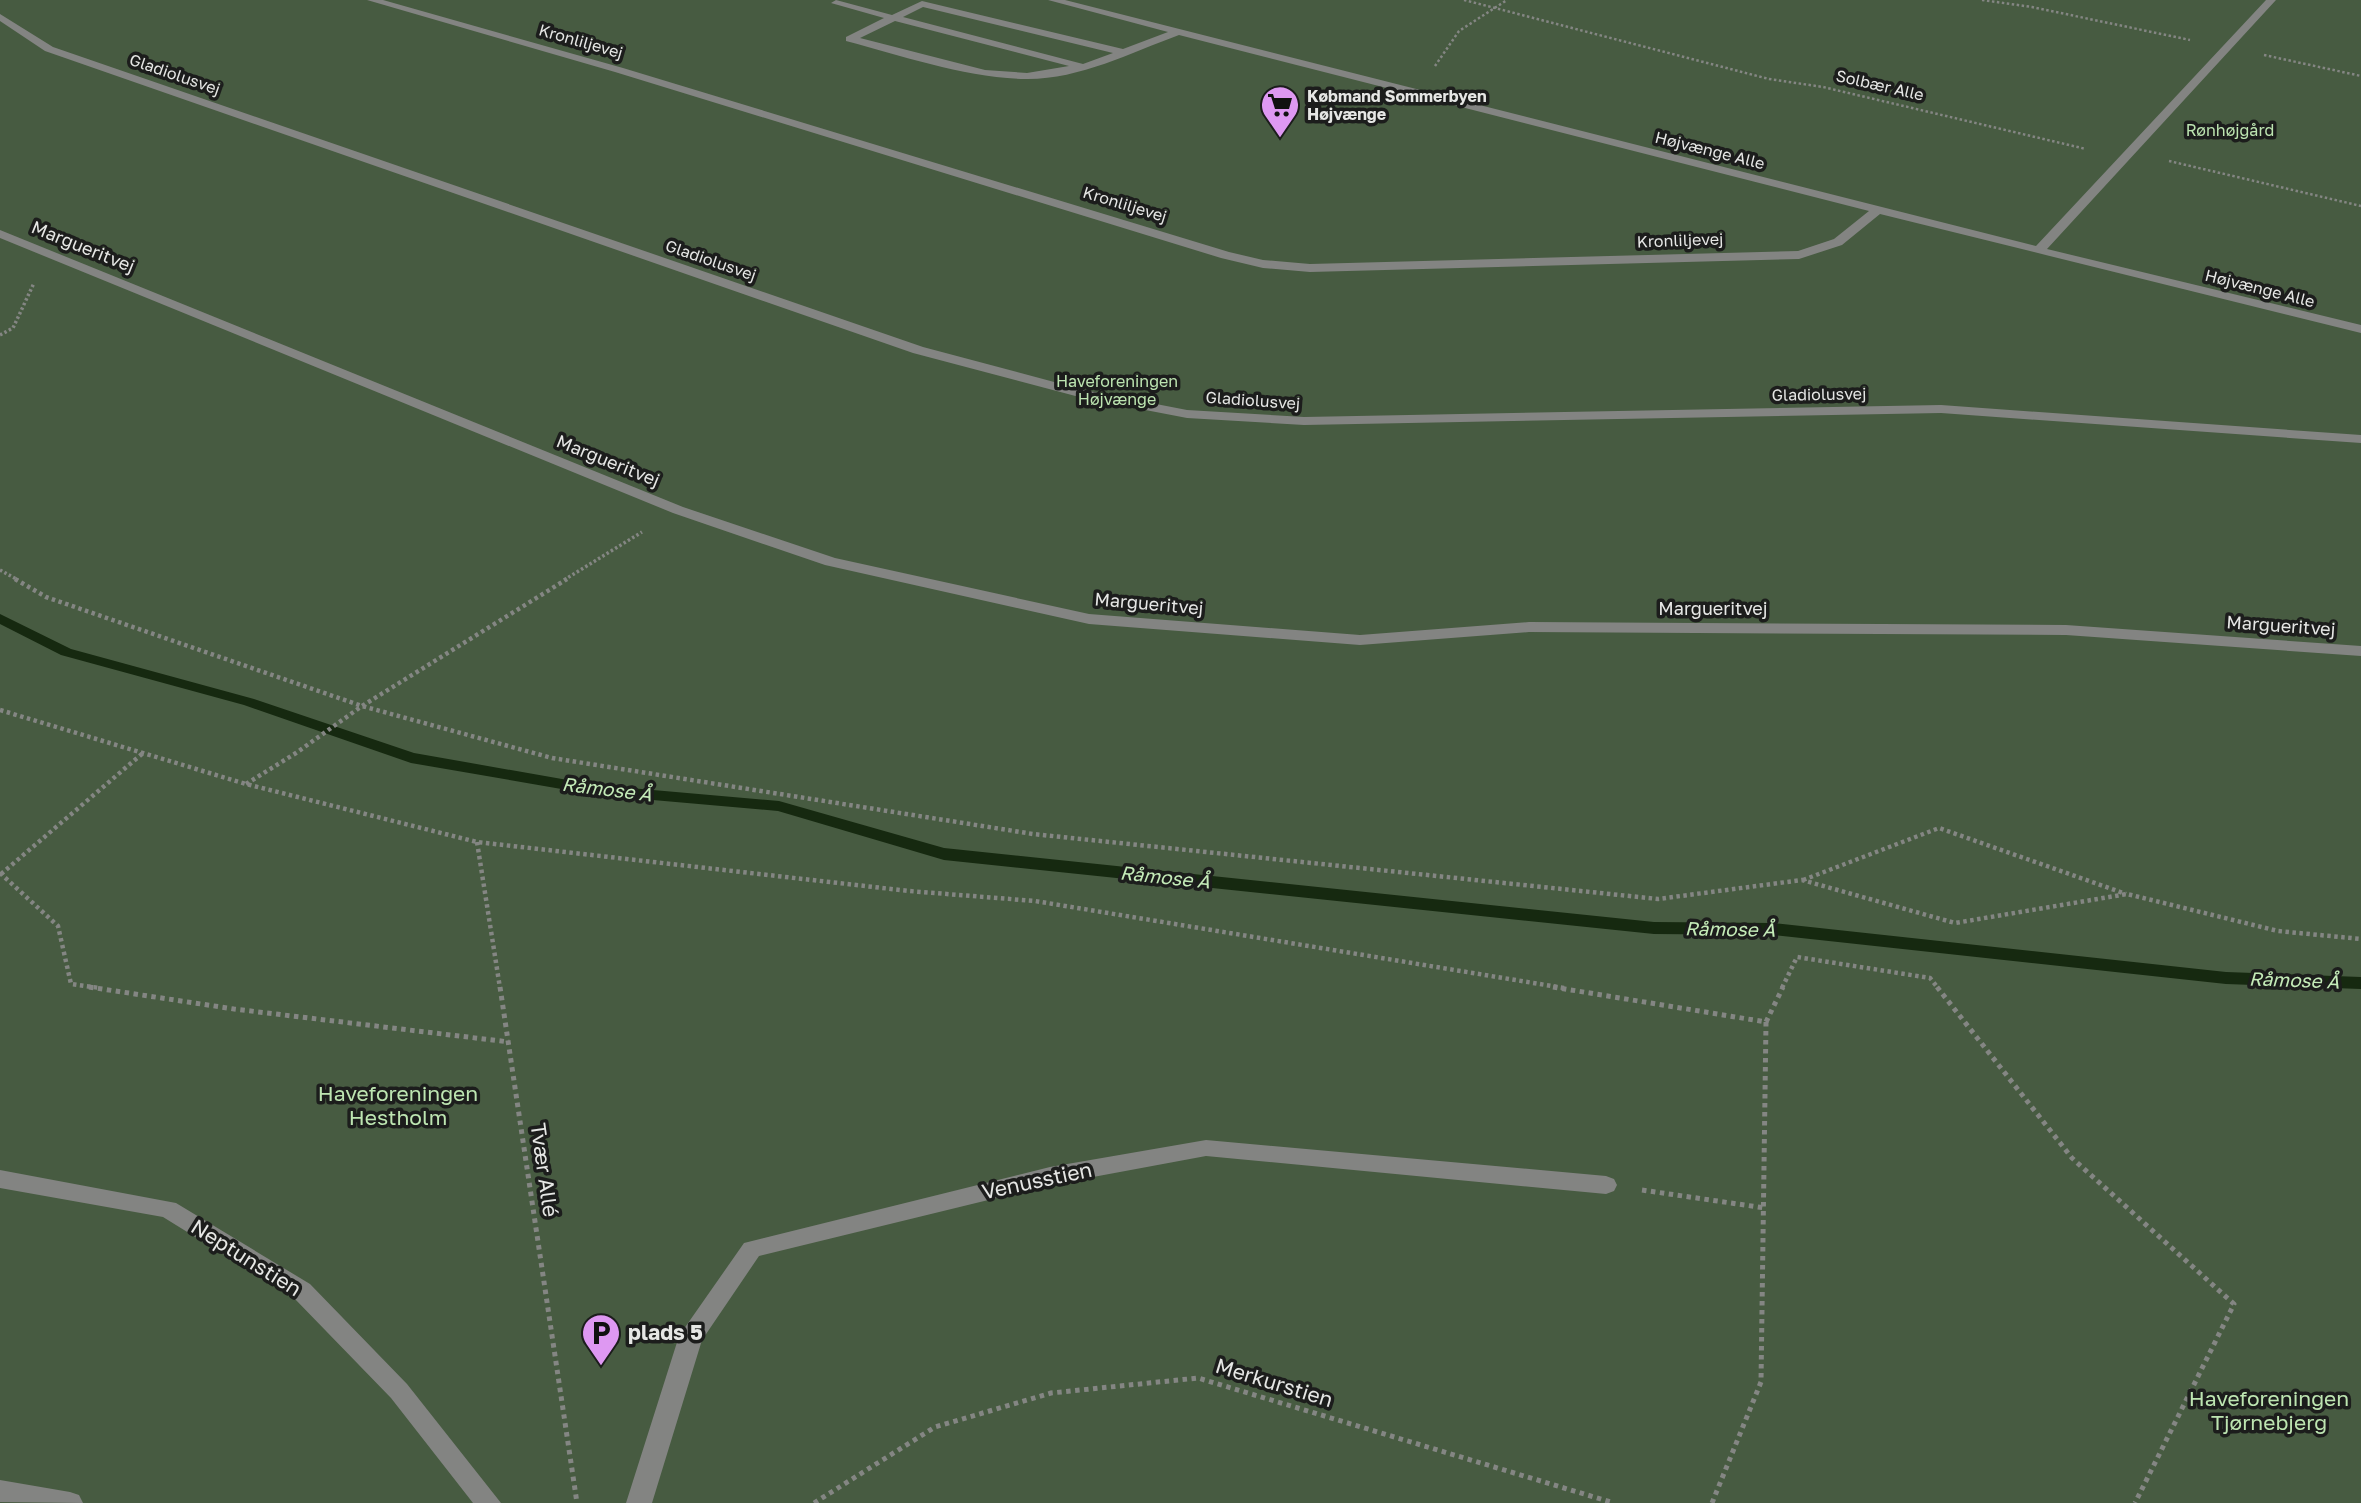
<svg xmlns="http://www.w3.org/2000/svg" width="2361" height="1503" font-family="'Golos Text',sans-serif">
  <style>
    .green { fill: #475b41 }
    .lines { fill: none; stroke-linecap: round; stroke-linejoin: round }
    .stream { fill: #162910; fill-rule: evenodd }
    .path-far3 { stroke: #848683; stroke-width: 2.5; stroke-dasharray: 2.5 2.5; stroke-linecap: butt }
    .path-far2 { stroke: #848683; stroke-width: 3.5; stroke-dasharray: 2.5 2.5; stroke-linecap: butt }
    .path-far1 { stroke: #848683; stroke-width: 4.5; stroke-dasharray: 3.5 3.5; stroke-linecap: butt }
    .path { stroke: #848683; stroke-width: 5; stroke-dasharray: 4.5 4.5; stroke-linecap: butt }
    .minor { fill: #838482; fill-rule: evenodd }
    .labels { text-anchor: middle; stroke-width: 7; stroke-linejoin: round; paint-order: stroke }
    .far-street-label { font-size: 16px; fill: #e6e7e5; stroke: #1c1d1c }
    .far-poi-label { font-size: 16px; font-weight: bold; fill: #e6e7e5; stroke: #1c1d1c; text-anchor: start }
    .far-park-label { font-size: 16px; fill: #bde5b1; stroke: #1c1d1c }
    .street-label { font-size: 18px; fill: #e6e7e5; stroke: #1c1d1c }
    .water-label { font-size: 19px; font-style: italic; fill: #c4ebb8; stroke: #1c1d1c }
    .near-park-label { font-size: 21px; fill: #bde5b1; stroke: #1c1d1c }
    .near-street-label { font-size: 21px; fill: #e6e7e5; stroke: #1c1d1c }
    .near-poi-label { font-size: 21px; font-weight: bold; fill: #e6e7e5; stroke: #1c1d1c; text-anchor: start }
  </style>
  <rect width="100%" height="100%" fill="#333633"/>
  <rect class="green" x="0" y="0" width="2361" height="1503"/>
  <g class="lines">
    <path class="stream" d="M0,614l71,35 183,50 160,54 182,32 183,16 165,47 710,74 119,1 453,49 135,5v12l-135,-5 -453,-49 -119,-1 -710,-74 -166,-49 -182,-16 -185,-32 -167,-58 -183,-50 -61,-31z"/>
    <g class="path-far3">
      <path d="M1464,0l305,79 54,8 263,62"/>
      <path d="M1982,0l50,7 158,33"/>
      <path d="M2264,55l97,21"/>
      <path d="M1435,66l24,-35 48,-31"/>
      <path d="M2169,161l192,45"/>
    </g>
    <g class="path-far2">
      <path d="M0,335l13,-7 21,-45"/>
      <path d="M0,570l18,10"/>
      <path d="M564,580l78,-48"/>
    </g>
    <g class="path-far1">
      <path d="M15,579l31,18 316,109 190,52 481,76 625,65 144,-19 153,43 172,-29 151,37 83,8"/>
      <path d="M0,710l246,74 231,58 432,49 126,10 529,87"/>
      <path d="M246,784l50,-31 66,-47 205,-127"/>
      <path d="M477,842l23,146"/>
      <path d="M0,873l58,53 13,58 29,4"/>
      <path d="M1,874l142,-121"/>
      <path d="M1803,880l136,-52 187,66"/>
      <path d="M1782,988l15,-31 133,21 8,10"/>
    </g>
    <g class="path">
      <path d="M89,987l145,22 275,33"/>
      <path d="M500,987l77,516"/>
      <path d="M1553,987l213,35 17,-35"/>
      <path d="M1937,987l135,171 162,146 -99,199"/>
      <path d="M1642,1190l123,18"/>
      <path d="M814,1503l121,-76 116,-34 147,-15 416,125"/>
      <path d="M1712,1503l49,-121 5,-360"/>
    </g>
    <g class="minor">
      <path d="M367,0h16l240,68 606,184 34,8 47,4 488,-13 36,-12 35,-28 -690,-176c-49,18 -101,45 -154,44 -60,-1 -121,-23 -179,-38v-4l38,-19 -53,-15 5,-3 56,15 30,-14 201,48 45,-17 -120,-32h17l971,246 230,-246h10l-229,249 314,76v8l-481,-119 -38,31 -43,14 -489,13 -47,-4 -42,-10 -606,-186zM923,7l190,46 -30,11 -180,-47zM895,21l174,45 -42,7 -42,-3 -125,-32z"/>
      <path d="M0,14l53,33 870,300 161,43 103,20 117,7 637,-12 420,30v8l-420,-30 -637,12 -117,-7 -104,-20 -170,-45 -868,-302 -45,-30z"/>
      <path d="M0,230l683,277 152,51 254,56 271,21 169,-13 537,3 295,21v10l-295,-21 -537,-3 -169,13 -271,-21 -264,-59 -152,-52 -673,-275z"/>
      <path d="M1206,1140l400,36 8,3 3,6 -3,6 -8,3 -400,-38 -156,29 -291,71 -57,84 -50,163h-26l53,-167 65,-93 306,-76z"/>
      <path d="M0,1170l176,33 134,81 97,100 94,119h-28l-82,-105 -97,-100 -131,-81 -163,-29z"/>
      <path d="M0,1480l70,12 9,3 4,8 -83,-1z"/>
    </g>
  </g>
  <defs>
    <symbol id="supermarket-pin" viewBox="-11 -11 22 30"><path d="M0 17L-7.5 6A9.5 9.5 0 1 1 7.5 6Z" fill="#de98f2" stroke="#1c1d1c"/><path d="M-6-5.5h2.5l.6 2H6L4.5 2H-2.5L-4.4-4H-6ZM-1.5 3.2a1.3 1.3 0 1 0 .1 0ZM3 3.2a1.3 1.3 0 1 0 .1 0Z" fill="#111"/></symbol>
    <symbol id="parking-pin" viewBox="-11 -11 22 30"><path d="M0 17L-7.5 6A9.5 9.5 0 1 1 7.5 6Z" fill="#de98f2" stroke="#1c1d1c"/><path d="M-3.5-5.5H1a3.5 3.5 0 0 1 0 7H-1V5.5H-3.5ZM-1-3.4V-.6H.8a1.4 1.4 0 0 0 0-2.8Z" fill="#111"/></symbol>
  </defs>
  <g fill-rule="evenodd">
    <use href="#supermarket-pin" x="1258" y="83" width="44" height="60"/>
    <use href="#parking-pin" x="579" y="1311" width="44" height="60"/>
  </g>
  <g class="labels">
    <g class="far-street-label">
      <text transform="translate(581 41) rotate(16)" y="6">Kronliljevej</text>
      <text transform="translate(175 74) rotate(19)" y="6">Gladiolusvej</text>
      <text transform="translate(1880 85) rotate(13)" y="6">Solbær Alle</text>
      <text transform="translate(1710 150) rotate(14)" y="6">Højvænge Alle</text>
      <text transform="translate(1125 204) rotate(17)" y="6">Kronliljevej</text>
      <text transform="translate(1680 240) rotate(-2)" y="6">Kronliljevej</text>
      <text transform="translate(711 260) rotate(19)" y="6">Gladiolusvej</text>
      <text transform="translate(2260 288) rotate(14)" y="6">Højvænge Alle</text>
      <text transform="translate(1819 394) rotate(-1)" y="6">Gladiolusvej</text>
      <text transform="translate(1253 400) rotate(4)" y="6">Gladiolusvej</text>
    </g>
    <g class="far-poi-label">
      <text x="1307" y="102">Købmand Sommerbyen<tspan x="1307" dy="18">Højvænge</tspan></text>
    </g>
    <g class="far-park-label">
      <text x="2230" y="136">Rønhøjgård</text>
      <text x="1117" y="387">Haveforeningen<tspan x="1117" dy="18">Højvænge</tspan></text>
    </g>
    <g class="street-label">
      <text transform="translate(83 247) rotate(22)" y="6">Margueritvej</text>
      <text transform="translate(608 461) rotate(22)" y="6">Margueritvej</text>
      <text transform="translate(1149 604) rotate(5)" y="6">Margueritvej</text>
      <text x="1713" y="615">Margueritvej</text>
      <text transform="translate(2281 626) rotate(4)" y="6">Margueritvej</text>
    </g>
    <g class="water-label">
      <text transform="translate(607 789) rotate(7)" y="7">Råmose Å</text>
      <text transform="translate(1165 877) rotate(6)" y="7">Råmose Å</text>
      <text transform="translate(1730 929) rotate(1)" y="7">Råmose Å</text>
      <text transform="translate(2294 980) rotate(2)" y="7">Råmose Å</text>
    </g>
    <g class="near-park-label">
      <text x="398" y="1101">Haveforeningen<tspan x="398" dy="24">Hestholm</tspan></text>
      <text x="2269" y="1406">Haveforeningen<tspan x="2269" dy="24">Tjørnebjerg</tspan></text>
    </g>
    <g class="near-street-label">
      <text transform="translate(544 1170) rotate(82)" y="7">Tvær Allé</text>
      <text transform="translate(1037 1181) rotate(-12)" y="7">Venusstien</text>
      <text transform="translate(246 1258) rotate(32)" y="7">Neptunstien</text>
      <text transform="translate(1274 1383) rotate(17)" y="7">Merkurstien</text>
    </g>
    <g class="near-poi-label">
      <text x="628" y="1340">plads 5</text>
    </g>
  </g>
</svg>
